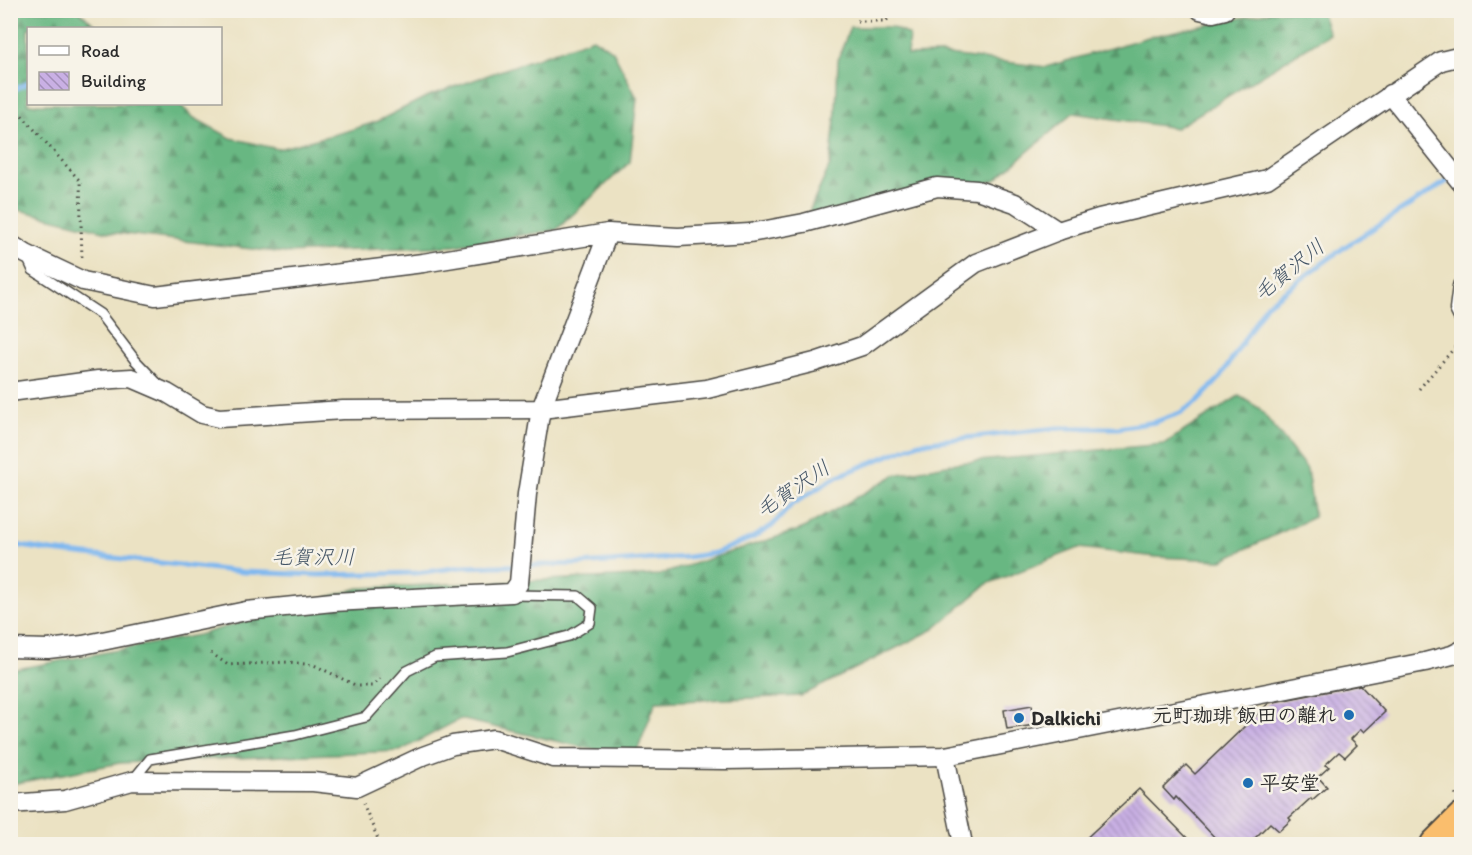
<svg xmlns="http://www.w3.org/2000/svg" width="1472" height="855" font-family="Itim,'Klee One',sans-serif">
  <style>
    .forest { fill: url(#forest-firs); stroke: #4a7156; stroke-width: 1.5 }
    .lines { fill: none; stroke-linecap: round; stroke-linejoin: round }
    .stream { stroke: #7fb8ef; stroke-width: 5 }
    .building { fill: url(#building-back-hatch) }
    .service-casing { stroke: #484642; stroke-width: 12 }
    .minor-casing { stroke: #484642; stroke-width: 21 }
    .trunk-casing { stroke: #484642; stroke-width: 32 }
    .path { stroke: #484642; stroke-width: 3; stroke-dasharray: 1.5 4.5; stroke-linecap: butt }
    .service { stroke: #fff; stroke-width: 9 }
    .minor { stroke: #fff; stroke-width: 18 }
    .trunk { stroke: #fabe6d; stroke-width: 28 }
    .poi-dot { fill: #1f6fb2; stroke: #f7f3e8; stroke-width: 2 }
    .labels { text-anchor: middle; stroke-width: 5; stroke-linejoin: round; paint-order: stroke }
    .poi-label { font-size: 20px; font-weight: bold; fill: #2b2b2b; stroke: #f7f3e8; text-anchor: start }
    .water-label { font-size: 21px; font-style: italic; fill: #456; stroke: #f7f3e8 }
  </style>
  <defs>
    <pattern id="forest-firs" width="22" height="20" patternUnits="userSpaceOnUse" patternTransform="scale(1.5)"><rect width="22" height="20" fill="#68b782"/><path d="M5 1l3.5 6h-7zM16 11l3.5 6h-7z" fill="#56956b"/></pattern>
    <pattern id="building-back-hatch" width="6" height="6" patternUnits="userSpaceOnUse" patternTransform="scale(1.5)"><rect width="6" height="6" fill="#c9b0e4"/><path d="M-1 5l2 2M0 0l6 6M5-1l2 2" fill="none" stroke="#a38fb9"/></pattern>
  </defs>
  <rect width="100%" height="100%" fill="#f7f3e8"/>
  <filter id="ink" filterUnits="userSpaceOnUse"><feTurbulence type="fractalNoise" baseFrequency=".0167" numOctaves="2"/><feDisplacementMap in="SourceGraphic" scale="12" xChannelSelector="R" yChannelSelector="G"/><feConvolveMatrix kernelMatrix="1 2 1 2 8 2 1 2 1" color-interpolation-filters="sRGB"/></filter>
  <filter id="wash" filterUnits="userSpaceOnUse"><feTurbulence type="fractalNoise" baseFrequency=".008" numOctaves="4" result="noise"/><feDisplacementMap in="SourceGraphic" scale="24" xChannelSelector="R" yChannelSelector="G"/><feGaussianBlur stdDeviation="1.35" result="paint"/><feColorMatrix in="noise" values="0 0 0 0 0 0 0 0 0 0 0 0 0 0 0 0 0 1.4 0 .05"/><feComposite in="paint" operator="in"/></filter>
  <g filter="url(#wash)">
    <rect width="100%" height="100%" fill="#ebe2c3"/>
    <g class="forest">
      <path d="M11,10l68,1 19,17h-70v76h151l15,14 37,20 47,11 66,-17 32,-10 50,-25 167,-59 20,13 24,47 -7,64 -74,68 -102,16 -169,7 -177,-21 -97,-24z"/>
      <path d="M1275,11h46l8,23 -153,94 -103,-15 -78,67 -13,4 -45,3 -133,36 26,-58 6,-54 2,-51 12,-33h41l18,8 -2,20 34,-1 105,13 102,-30z"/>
      <path d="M1239,396l20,12 48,61 7,48 -92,43 -65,-3 -78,-9 -92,36 -53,45 -133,67 -145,6 -22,57 -174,-40 -60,32 -280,12 -109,21v-114l187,-35 161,-47 300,-13 143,-46 93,-54 62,-12 207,-19z"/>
    </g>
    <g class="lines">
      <g class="stream">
        <path d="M15,89l13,-6"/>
        <path d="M10,544l41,7 192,21 75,3 98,-2 46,-6 116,-3 110,-7 27,-4 37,-15 20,-12 19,-21 45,-28 83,-34 138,-15h61l37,-6 25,-9 17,-11 23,-24 46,-73 80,-59 106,-68"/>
      </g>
    </g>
    <g id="blocks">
      <g class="building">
        <path d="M1360,685l25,27 -21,20 -3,-3 -10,10 6,6 -12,12 -6,-5 -14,13 4,2 -11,10 9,10 -15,13 -1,-2 -22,20 2,2 -12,11 -9,-8 -21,21h-28l-45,-47 -2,3 -11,-12 23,-23 9,9 74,-71z"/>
        <path d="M1032,705l3,20 -28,4 -3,-19z"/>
        <path d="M1139,789l54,55h-113z"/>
      </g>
    </g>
  </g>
  <g filter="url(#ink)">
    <use href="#blocks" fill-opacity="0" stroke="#484642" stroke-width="1.5"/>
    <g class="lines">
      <defs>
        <g id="service">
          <path d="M27,257l6,13 67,44 35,46 24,25"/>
          <path d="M133,780l17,-21 145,-24 71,-18 41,-46 28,-14 72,-5 62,-16 21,-13 2,-15 -14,-12 -68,-1"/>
        </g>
        <g id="minor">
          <path d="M1200,10l13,3 12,-3"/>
          <path d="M1390,94l72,90"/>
          <path d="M608,233l70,4 72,-4 54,-10 133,-36 40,3 38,13 43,28"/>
          <path d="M10,244l16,10 57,27 72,15 268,-33 185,-30 -67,176 -14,85 -8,89 -7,10 -179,9 -87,9 -163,34 -35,4 -38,-1"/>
          <path d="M1462,286l-3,23 3,6"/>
          <path d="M10,392l88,-12 34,-2 35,15 35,21 17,4 124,-8 198,-1 166,-20 108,-27 47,-16 114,-83 82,-32 41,-13 168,-39 174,-118 21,-5"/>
          <path d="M945,756l18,88"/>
          <path d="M10,804l55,-4 67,-19 181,1 44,5 66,-31 30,-11 41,-6 59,19 172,2 220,-4 480,-94 27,-7 10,-5"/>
        </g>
        <path id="trunk" d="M1435,844l27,-27"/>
      </defs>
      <use href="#service" class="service-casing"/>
      <use href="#minor" class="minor-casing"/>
      <use href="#trunk" class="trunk-casing"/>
      <g class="path">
        <path d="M857,21h29l6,-6 -1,-5"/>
        <path d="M10,102l70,79 2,80"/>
        <path d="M1419,389l43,-50"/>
        <path d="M211,653l17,12 60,-3 26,3 43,21h15l9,-9"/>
        <path d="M1455,795l7,-7"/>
        <path d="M363,803l17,41"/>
      </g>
      <use href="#service" class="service"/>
      <use href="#minor" class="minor"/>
      <use href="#trunk" class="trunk"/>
    </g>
  </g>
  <g class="poi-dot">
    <circle cx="1349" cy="715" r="6"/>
    <circle cx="1019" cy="718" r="6"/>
    <circle cx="1248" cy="783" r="6"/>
  </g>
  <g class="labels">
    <g class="poi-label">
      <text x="1337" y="722" text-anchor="end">元町珈琲 飯田の離れ</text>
      <text x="1031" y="725">Dalkichi</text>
      <text x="1260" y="790">平安堂</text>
    </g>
    <g class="water-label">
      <text transform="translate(1289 270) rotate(-39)" y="7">毛賀沢川</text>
      <text transform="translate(793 489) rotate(-34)" y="7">毛賀沢川</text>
      <text x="313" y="564">毛賀沢川</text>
    </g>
  </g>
  <rect width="1472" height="855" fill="none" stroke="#f7f3e8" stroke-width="36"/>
  <rect x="27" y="27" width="195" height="78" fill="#f7f3e8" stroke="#a5a39c" stroke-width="1.5"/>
  <rect x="39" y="46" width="30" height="9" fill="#ffffff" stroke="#a5a39c" stroke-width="1.5"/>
  <text x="81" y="57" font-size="18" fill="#2b2b2b">Road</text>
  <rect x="39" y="72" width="30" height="18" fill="url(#building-back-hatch)" stroke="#a5a39c" stroke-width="1.5"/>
  <text x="81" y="87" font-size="18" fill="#2b2b2b">Building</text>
</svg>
